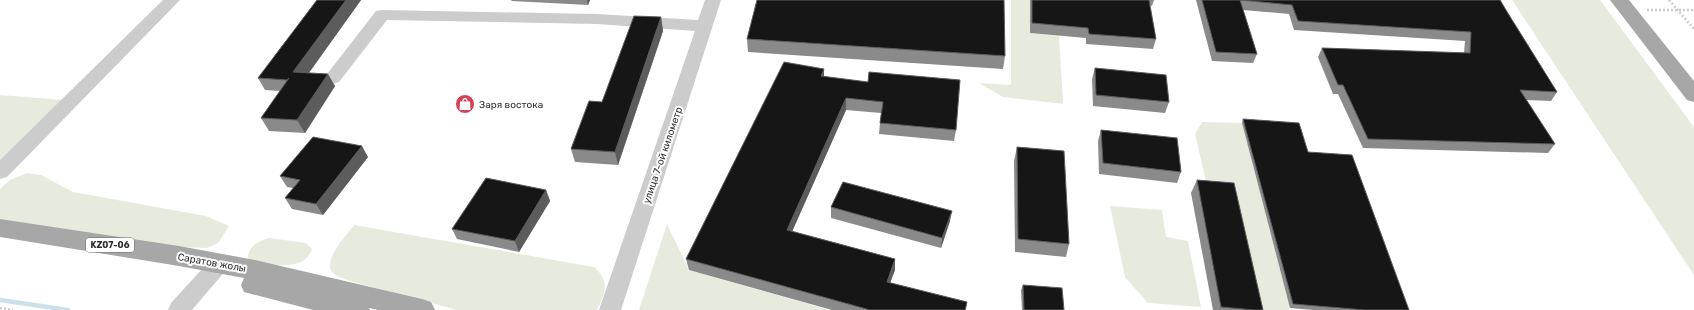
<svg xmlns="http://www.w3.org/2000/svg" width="1694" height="310" font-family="Rubik,sans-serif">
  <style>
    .green { fill: #e6ebde }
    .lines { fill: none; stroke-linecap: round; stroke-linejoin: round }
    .stream { stroke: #cce0e9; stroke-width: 4.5 }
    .path { stroke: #ccc; stroke-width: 2.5; stroke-dasharray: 2 2; stroke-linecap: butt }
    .minor { fill: #ccc; fill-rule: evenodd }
    .major { fill: #a7a7a7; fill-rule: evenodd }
    .wall { fill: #8a8a8a }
    .shaded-wall { fill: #5c5c5c }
    .building { fill: #161616; stroke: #5c5c5c }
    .labels { text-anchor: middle; stroke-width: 4; stroke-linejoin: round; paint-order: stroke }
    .shield { fill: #fff; stroke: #6d6d6d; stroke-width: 1 }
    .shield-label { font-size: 9px; font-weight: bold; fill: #2f2f2f }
    .poi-label { font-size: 10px; fill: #2f2f2f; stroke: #fff; text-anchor: start }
    .street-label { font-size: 10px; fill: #2f2f2f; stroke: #fff }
  </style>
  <rect width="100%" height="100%" fill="#fff"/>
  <g class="green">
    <path d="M1011,0h19v33l29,3 4,68 -60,-7 -24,-14 32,2z"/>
    <path d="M1512,0h88l94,127v148z"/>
    <path d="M0,95l64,5 -64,60z"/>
    <path d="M1202,122l40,1 48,185 -1,2h-36l-44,-116 -14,-60z"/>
    <path d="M27,173l14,2 32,17 133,24 23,10 -11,17 -11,5 -35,-1 -172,-28v-30l10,-9z"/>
    <path d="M1110,206l52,4 4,27 22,4 13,66 -53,-4 -23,-26z"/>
    <path d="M667,224l22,46 140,40h-190z"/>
    <path d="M354,225l240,42c16,14 12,26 3,43h-140l-107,-29c-5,-2 -13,-4 -17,-8 -12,-12 14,-38 21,-48z"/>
    <path d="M269,238l37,5 6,6c-6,19 -30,17 -47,15 -6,-1 -13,-1 -17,-6 0,-12 11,-17 21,-20z"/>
  </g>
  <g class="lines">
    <path class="stream" d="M0,300l68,10"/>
    <g class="path">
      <path d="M1669,0l25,29"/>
      <path d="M1647,10h47"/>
      <path d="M0,308l13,2"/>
    </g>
    <g class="minor">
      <path d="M163,0h17l-173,177 -7,2v-19z"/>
      <path d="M705,0h16l-100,310h-22l96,-279 -98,-7 -210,-4 -48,62 -6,2 -6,-2 -3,-4 52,-67 6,-1 215,4 101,6z"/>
      <path d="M220,254l7,3 4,6 -4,6 -35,41h-24l3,-7 42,-46z"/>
    </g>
    <g class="major">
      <path d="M1610,0h19l65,81v21l-7,-2z"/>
      <path d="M0,219l179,27 76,14 167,39 9,3 4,8h-57l-9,-2 1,2h-57l-69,-18 -3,-7 3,-7 -65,-12 -179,-29z"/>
    </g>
  </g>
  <g class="wall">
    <path d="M317,0h44l-52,73 26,13 -30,47 -36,-2 -8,-13 19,-27 -15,-1 -7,-12z"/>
    <path d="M511,0h79l-2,5 -76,-4z"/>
    <path d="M1030,0h124l-2,6 -2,-1 6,34 -3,10 -67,-5v-6l-56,-5z"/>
    <path d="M1196,0h304l9,15 48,77 -6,9 -25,-1 29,44 -7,9 -185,-5 -25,-54h-5l-15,-37 4,-9 142,5 1,-12 -171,-11 -5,-16 -46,-4 14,44 -4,9 -41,-2z"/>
    <path d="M661,17l2,14 -45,134 -43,-3 -4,-13 31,-47z"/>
    <path d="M747,39l258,17 -2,13 -255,-17z"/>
    <path d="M1095,68l74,34 -4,11 -72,-7 -1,-27z"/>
    <path d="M824,69v7l132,54 -2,11 -75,-7 1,-11 1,-10 -35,-3 -54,121 103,28v11l-5,13 77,19 -1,8h-134l-143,-40 -3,-11z"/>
    <path d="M1243,119l65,33 101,158h-96l-23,-2 -48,-185z"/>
    <path d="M1101,130l80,42 -4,11 -78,-9 -1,-33z"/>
    <path d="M1017,147l52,97 -3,13 -51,-5 -1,-91z"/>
    <path d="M368,157l-45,58 -31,-6 -7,-11 8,-10 -6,-1 -7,-11z"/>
    <path d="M1197,180l66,130h-50l-22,-117z"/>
    <path d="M546,190l4,11 -31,51 -62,-13 -5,-10z"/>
    <path d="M831,207l119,14 -9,27 -110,-30z"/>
    <path d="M1023,285l41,25h-42l-1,-20z"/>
  </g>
  <g class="shaded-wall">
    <path d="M346,0h15l-61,85 -7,-13z"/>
    <path d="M587,0h3l-2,5z"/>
    <path d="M661,17l2,14 -45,134 -3,-13z"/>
    <path d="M824,69v12l-3,-5z"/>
    <path d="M328,74l7,12 -30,47 -8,-13z"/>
    <path d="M846,98v12l-58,131 -1,-11z"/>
    <path d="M362,146l6,11 -45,58 -7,-11z"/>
    <path d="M546,190l4,11 -31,51 -4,-11z"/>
    <path d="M952,211l-2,10 -9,27 1,-10z"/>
    <path d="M895,259v11l-9,23 1,-11z"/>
  </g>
  <g class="building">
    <path d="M317,0h29l-53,72 35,2 -31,46 -36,-2 28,-40 -2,2 -29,-2z"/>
    <path d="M757,0h247l1,56 -258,-17z"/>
    <path d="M1032,0h117l7,39 -67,-5 -1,-6 -56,-5z"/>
    <path d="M1202,0h38l17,54 -41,-2z"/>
    <path d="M1240,0h260l9,15 48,77 -37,-2 35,54 -187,-5 -25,-54h-5l-16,-37 148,5 1,-21 -173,-11 -6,-16z"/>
    <path d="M634,16l27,1 -46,135 -44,-3 18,-48 13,1z"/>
    <path d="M784,62l40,7 -3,7 47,6 1,-10 91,8 -4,50 -76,-7 3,-21 -37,-4 -59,132 108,29 -8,23 80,20 -2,8h-95l-184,-51z"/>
    <path d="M1095,68l71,7 3,27 -73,-7z"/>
    <path d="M1243,119l56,4 9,29 44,3 57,155h-44l-72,-6z"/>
    <path d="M1101,130l76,8 4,34 -78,-9z"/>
    <path d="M313,137l49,9 -46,58 -31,-6 15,-18 -20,-4z"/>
    <path d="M1017,147l47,4 5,93 -51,-5z"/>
    <path d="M486,178l60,12 -31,51 -63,-12z"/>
    <path d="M1197,180l37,3 29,127h-9l-33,-3z"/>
    <path d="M843,182l109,29 -10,27 -111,-31z"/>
    <path d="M1023,285l39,3 2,22h-40z"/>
  </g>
  <defs>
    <symbol id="shop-disc" viewBox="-11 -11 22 22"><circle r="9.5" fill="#d54257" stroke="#fff"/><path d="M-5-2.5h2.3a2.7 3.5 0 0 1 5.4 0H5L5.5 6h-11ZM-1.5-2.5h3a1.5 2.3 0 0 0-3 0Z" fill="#fff"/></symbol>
  </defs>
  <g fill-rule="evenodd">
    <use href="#shop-disc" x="454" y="93" width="22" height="22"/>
  </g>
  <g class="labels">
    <rect class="shield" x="86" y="238" width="48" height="14" rx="3"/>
    <g class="shield-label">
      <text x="110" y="248">KZ07-06</text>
    </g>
    <g class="poi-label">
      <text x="479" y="108">Заря востока</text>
    </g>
    <g class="street-label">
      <text transform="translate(662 155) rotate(-71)" y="4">улица 7-ой километр</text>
      <text transform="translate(212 262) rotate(10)" y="4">Саратов жолы</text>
    </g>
  </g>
</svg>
